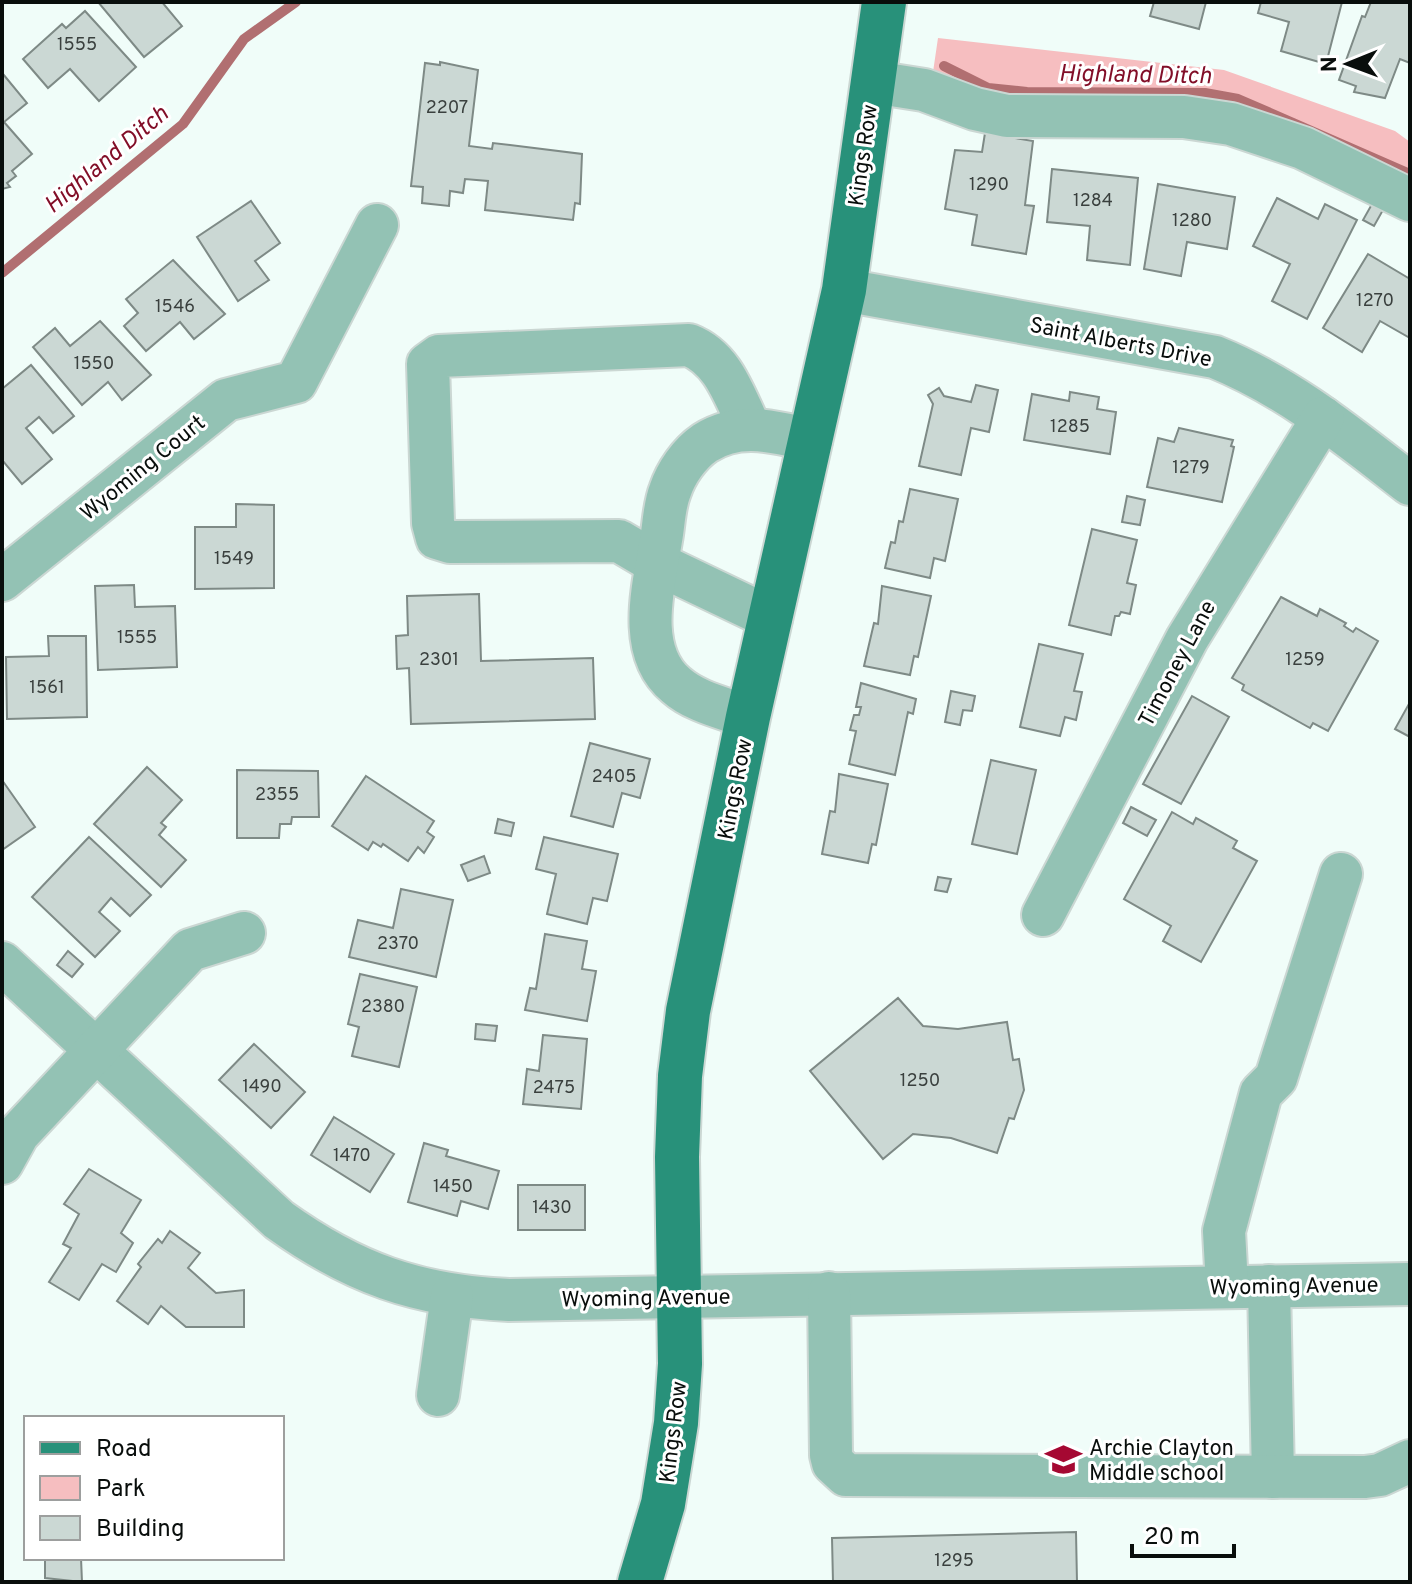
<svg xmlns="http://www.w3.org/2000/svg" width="1412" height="1584" font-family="Overpass,sans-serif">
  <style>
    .green { fill: #f6bec0 }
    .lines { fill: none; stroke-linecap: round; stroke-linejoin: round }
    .stream { stroke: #b16f71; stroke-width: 10 }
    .building { fill: #cbd8d4; stroke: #7e8a86; stroke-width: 2 }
    .minor-casing { stroke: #cbd7d3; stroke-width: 46 }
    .major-casing { stroke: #cbd7d3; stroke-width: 48 }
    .minor { stroke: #93c2b4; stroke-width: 42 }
    .major { stroke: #28917a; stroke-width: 44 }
    .labels { text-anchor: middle; stroke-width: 6; stroke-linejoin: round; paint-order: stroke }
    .number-label { font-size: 18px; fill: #3a403e }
    .street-label { font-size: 22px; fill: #090e0c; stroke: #fff }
    .poi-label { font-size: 22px; fill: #090e0c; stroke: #fff; text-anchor: start }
    .water-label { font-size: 24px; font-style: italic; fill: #820e28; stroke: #fff }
  </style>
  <rect width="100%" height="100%" fill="#f0fdf9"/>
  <path class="green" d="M938,38l286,32 171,61 15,11v79l-35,-26 -150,-58 -297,-31z"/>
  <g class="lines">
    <g class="stream">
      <path d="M944,66l44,22 39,4 178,1 33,6 172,75"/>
      <path d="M2,273l181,-149 61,-85 52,-37"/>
    </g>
  </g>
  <g class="building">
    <path d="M98,2h64l20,24 -38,31z"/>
    <path d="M1154,2h52l-7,27 -49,-13z"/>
    <path d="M1261,2h81l-16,62 -45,-13 8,-29 -31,-9z"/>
    <path d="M1371,2h39v61l-10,-4 -15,39 -31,-6 2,-6 -17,-6 23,-64 3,1z"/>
    <path d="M85,11l51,56 -37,34 -29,-32 -22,19 -25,-29 39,-35 4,4z"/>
    <path d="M440,62l38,8 -9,76 23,3 1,-6 89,11 -2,50 -5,-1 -2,17 -88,-10 3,-29 -23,-2 -2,14 -13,-2 -1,15 -27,-3 1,-16 -12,-1 14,-123 15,2z"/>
    <path d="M3,74l24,29 -23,19 28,32 -20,17 4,5 -9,7 3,4 -8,2z"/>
    <path d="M985,133l48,8 -8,64 9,1 -8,48 -54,-9 5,-30 -32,-6 10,-59 27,2z"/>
    <path d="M1052,169l86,9 -8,87 -43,-5 3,-34 -43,-4z"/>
    <path d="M1158,184l77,13 -8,52 -40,-7 -6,34 -37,-7z"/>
    <path d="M1277,198l41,21 7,-15 32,16 -50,99 -35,-18 18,-37 -37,-18z"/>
    <path d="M251,201l29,42 -25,18 14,19 -31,21 -41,-64z"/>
    <path d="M1372,204l11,6 -9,16 -11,-6z"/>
    <path d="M1368,254l42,25v59l-30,-17 -18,31 -39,-24z"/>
    <path d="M173,260l52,54 -31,25 -14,-17 -34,29 -22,-25 14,-13 -12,-14z"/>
    <path d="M100,321l51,54 -29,25 -14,-18 -26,23 -49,-58 22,-19 15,18z"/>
    <path d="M31,365l43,51 -21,17 -14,-16 -13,11 26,31 -30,25 -20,-24v-71z"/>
    <path d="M976,385l22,5 -9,42 -18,-4 -10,47 -42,-9 14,-62 -5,-9 11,-7 5,8 27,6z"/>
    <path d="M1070,392l29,5 -2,12 19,3 -6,42 -86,-14 8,-46 37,7z"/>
    <path d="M1179,428l54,12 -2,6 3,1 -12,55 -75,-15 11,-49 16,4z"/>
    <path d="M910,489l48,10 -13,62 -11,-3 -4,20 -45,-10 6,-26 4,1 4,-22 4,1z"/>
    <path d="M1127,496l18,4 -5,25 -18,-3z"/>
    <path d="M236,504l38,1v83l-79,1v-62h41z"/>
    <path d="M1092,529l45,11 -10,43 9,2 -6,29 -9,-2 -2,4h-4l-4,19 -42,-10z"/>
    <path d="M134,585l1,22 40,-1 2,61 -79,3 -3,-84z"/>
    <path d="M882,586l49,10 -13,61 -4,-1 -4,19 -46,-9 10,-43 4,1z"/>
    <path d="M479,594l2,67 112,-3 2,61 -184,5 -2,-56 -12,1 -1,-33 12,-1 -1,-39z"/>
    <path d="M1281,597l36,19 3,-7 26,14 -2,3 9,6 3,-4 22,13 -50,90 -15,-8 -3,5 -68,-38 2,-5 -12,-7z"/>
    <path d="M48,636h38l1,81 -80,2 -1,-62 43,-1z"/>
    <path d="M1039,644l44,10 -9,37 8,1 -6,28 -11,-3 -5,19 -40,-9z"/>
    <path d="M861,683l55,16 -3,15 -5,-2 -13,63 -46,-11 7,-33 -6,-1 4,-15h5l2,-8h-5z"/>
    <path d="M951,691l24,5 -3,15 -9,-1 -3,15 -15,-3z"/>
    <path d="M1192,696l37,21 -48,87 -38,-20z"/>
    <path d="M1410,702v35l-15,-8z"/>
    <path d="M590,743l60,16 -10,39 -18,-5 -9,34 -42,-11z"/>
    <path d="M991,760l45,10 -19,84 -45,-10z"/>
    <path d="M147,767l35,33 -21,23 5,4 -7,8 27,25 -25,27 -67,-63z"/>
    <path d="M237,770l81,1 1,46h-27l-1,7h-11l-1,14h-42z"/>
    <path d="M839,774l49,10 -12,61 -4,-1 -4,19 -46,-9 8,-43 5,1z"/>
    <path d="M366,776l68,45 -7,11 7,5 -10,16 -6,-6 -10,14 -25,-17 -2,3 -8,-5 -5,8 -36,-24z"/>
    <path d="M2,780l33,47 -33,23z"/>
    <path d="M1131,807l25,13 -9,16 -24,-13z"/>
    <path d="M1172,812l21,12 3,-6 41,23 -4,7 24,13 -56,101 -38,-21 8,-15 -47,-27z"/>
    <path d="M498,819l16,4 -3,13 -16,-3z"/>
    <path d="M89,837l62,58 -21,21 -19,-18 -12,14 21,19 -25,26 -63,-60z"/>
    <path d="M544,837l74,17 -11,47 -14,-3 -6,26 -40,-10 9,-40 -20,-5z"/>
    <path d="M484,856l6,17 -22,8 -7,-16z"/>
    <path d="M938,877l13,2 -4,13 -12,-2z"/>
    <path d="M401,889l52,11 -17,77 -87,-20 9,-37 35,8z"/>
    <path d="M545,934l42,7 -5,28 14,2 -9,50 -62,-11 5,-22 6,1z"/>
    <path d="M68,951l15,13 -11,13 -15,-12z"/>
    <path d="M360,974l57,13 -18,80 -47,-11 7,-29 -11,-3z"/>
    <path d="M898,998l25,28 35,3 49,-7 6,38 6,-1 5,31 -10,29 -5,-1 -12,35 -46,-15 -38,-4 -30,25 -73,-88z"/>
    <path d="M476,1024l21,2 -2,15 -20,-2z"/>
    <path d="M543,1035l44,4 -6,70 -58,-5 4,-35 12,2z"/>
    <path d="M254,1044l51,48 -34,36 -52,-48z"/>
    <path d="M334,1117l60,37 -24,38 -59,-37z"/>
    <path d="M424,1143l24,7 -2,6 53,15 -11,38 -27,-8 -4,15 -49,-14z"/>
    <path d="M89,1169l52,31 -20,33 12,10 -17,29 -14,-8 -23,36 -30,-18 22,-34 -8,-4 16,-30 -15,-10z"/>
    <rect x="518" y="1185" width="67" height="45"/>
    <path d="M170,1231l30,22 -12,15 28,25 28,-3v37h-58l-25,-21 -13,18 -31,-23 24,-34 -3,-3 20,-25 4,4z"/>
    <path d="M1076,1532l1,50h-244l-1,-44z"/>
    <path d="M45,1558h36l1,24 -37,-4z"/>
  </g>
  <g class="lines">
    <defs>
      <g id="minor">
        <path d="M873,82l51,8 51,19 32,7 177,1 47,7 72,24 107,52"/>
        <path d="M844,290l371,67c74,30 133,79 195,127"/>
        <path d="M750,428c-16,-32 -26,-69 -61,-83l-250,11 -11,8 5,159 4,15 13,4 169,-1 39,23 113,54"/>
        <path d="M2,580l224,-180 70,-18 81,-157"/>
        <path d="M748,717c-24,-9 -53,-15 -72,-32 -41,-34 -22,-101 -15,-145 3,-16 3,-34 9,-49 6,-18 19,-37 35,-48 35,-22 69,-11 106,-3"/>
        <path d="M1043,915l144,-276 136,-221"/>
        <path d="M2,963l277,257c74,53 138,76 230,80l901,-16"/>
        <path d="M2,1163l16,-29 172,-184 54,-17"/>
        <path d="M1227,1286l-3,-55 37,-138 15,-15 65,-204"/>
        <path d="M1269,1286l4,191"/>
        <path d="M829,1293l2,162 2,8 13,12 519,2 15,-2 30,-14"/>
        <path d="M438,1395l14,-99"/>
      </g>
      <path id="major" d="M640,1582l23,-78 13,-81 4,-59 -3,-207 3,-81 8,-65 60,-294 96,-427 40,-288"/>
    </defs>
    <use href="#minor" class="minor-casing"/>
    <use href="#major" class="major-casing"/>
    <use href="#minor" class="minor"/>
    <use href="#major" class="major"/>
  </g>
  <defs>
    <symbol id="school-bare" viewBox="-9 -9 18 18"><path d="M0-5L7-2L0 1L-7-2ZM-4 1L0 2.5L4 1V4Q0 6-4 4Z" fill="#a50832" stroke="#fff" stroke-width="2.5" paint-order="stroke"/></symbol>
  </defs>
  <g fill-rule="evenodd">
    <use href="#school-bare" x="1038" y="1434" width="51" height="51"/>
  </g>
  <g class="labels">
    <g class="number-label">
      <text x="77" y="50">1555</text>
      <text x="447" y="113">2207</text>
      <text x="989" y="190">1290</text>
      <text x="1093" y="206">1284</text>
      <text x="1192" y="226">1280</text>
      <text x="1375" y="306">1270</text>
      <text x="175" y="312">1546</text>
      <text x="94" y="369">1550</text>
      <text x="1070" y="432">1285</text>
      <text x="1191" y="473">1279</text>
      <text x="234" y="564">1549</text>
      <text x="137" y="643">1555</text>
      <text x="439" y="665">2301</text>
      <text x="1305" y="665">1259</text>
      <text x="47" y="693">1561</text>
      <text x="614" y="782">2405</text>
      <text x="277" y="800">2355</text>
      <text x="398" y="949">2370</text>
      <text x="383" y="1012">2380</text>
      <text x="920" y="1086">1250</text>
      <text x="262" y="1092">1490</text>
      <text x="554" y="1093">2475</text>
      <text x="352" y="1161">1470</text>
      <text x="453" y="1192">1450</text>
      <text x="552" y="1213">1430</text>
      <text x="954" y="1566">1295</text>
    </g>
    <g class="street-label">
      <text transform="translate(862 155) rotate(-82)" y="8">Kings Row</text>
      <text transform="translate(1121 341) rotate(11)" y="8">Saint Alberts Drive</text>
      <text transform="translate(142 467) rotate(-39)" y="8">Wyoming Court</text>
      <text transform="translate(1176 663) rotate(-62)" y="8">Timoney Lane</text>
      <text transform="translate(734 789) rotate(-79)" y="8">Kings Row</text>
      <text transform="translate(1294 1285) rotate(-1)" y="8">Wyoming Avenue</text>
      <text transform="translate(646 1297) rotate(-1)" y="8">Wyoming Avenue</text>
      <text transform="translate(672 1432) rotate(-83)" y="8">Kings Row</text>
    </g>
    <g class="poi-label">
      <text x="1089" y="1455">Archie Clayton<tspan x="1089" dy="25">Middle school</tspan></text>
    </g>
    <g class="water-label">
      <text transform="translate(1135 74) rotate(1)" y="8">Highland Ditch</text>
      <text transform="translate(106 159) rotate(-40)" y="8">Highland Ditch</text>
    </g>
  </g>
  <rect width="1412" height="1584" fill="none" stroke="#090e0c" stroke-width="8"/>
  <rect x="24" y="1416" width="260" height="144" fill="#ffffff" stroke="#9d9f9e" stroke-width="2"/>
  <rect x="40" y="1442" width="40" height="12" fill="#28917a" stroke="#9d9f9e" stroke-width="2"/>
  <text x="96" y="1456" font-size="24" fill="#090e0c">Road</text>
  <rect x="40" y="1476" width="40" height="24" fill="#f6bec0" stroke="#9d9f9e" stroke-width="2"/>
  <text x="96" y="1496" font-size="24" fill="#090e0c">Park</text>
  <rect x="40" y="1516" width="40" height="24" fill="#cbd8d4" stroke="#9d9f9e" stroke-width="2"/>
  <text x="96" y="1536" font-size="24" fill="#090e0c">Building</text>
  <g transform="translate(1348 64) rotate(269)" stroke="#ffffff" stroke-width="6" paint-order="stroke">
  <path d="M0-6L14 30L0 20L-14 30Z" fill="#090e0c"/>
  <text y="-12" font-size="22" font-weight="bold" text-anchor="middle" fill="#090e0c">N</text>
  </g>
  <path d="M1132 1544v12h102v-12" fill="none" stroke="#090e0c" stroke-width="4"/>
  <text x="1144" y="1544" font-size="24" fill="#090e0c" stroke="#ffffff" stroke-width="6" paint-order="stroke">20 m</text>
</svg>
